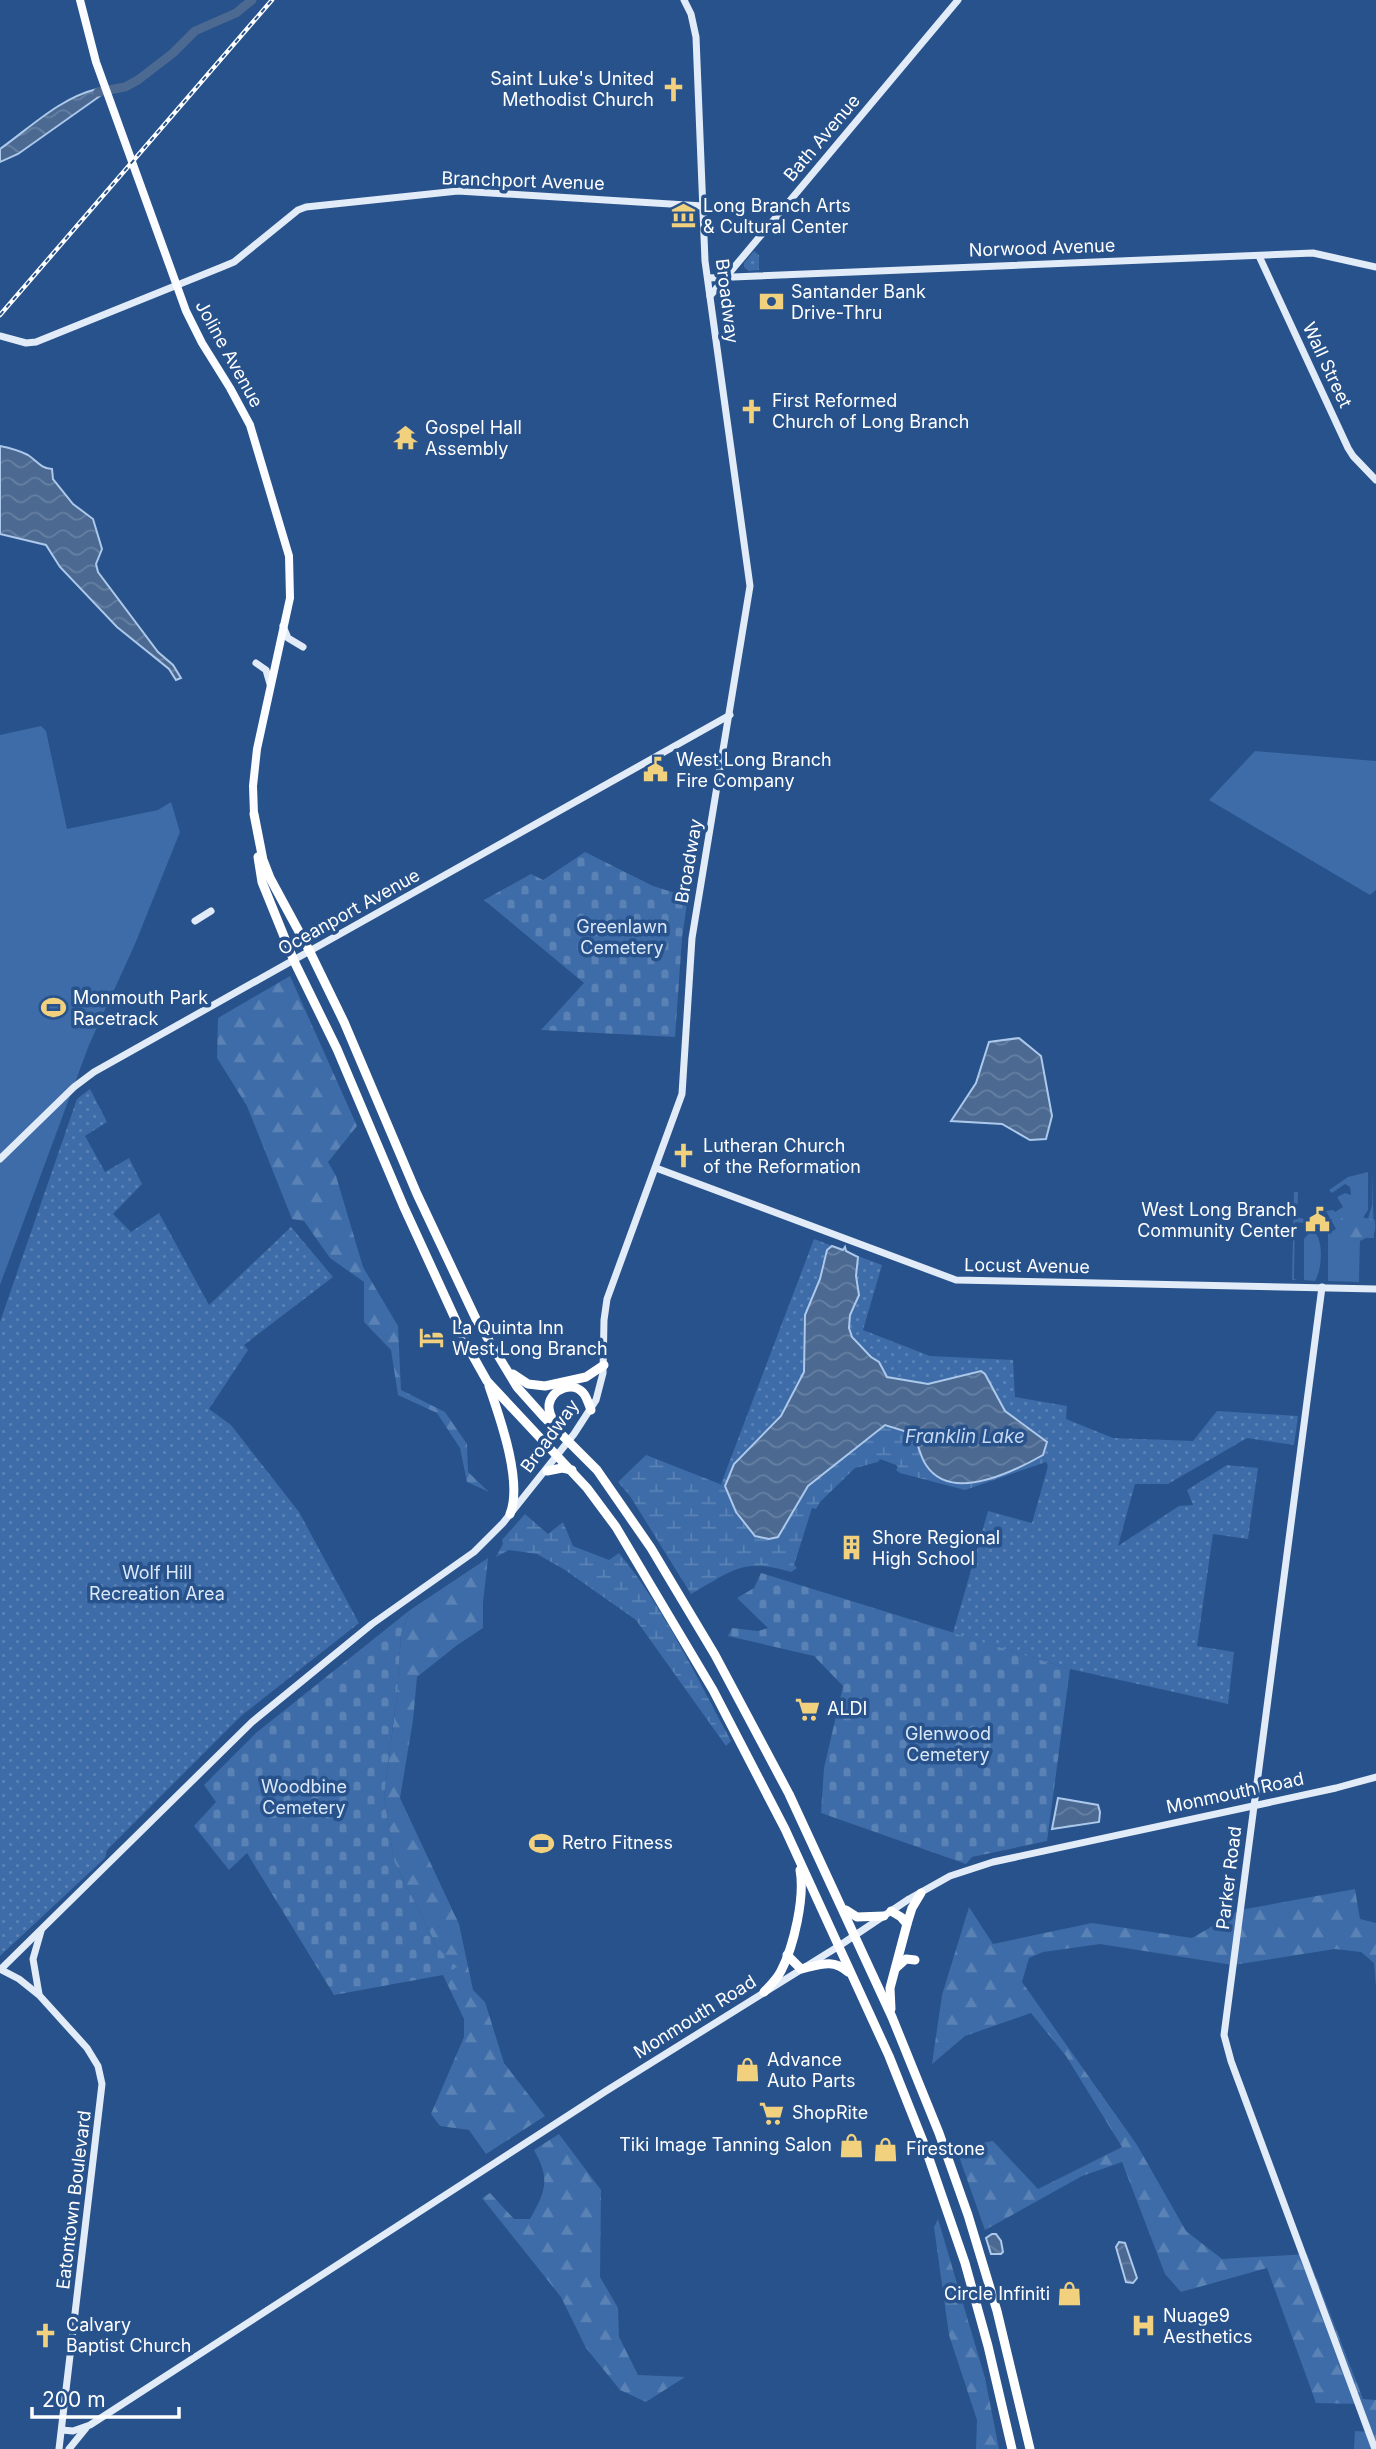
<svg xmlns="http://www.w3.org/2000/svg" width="1376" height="2449" font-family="Inter,sans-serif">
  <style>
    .grass { fill: #3d6ca8 }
    .forest { fill: url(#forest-firs) }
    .wetland { fill: url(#wetland-marsh) }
    .cemetery { fill: url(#cemetery-stones) }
    .park { fill: url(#park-dots) }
    .water { fill: url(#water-waves); stroke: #acc8ea; stroke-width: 2 }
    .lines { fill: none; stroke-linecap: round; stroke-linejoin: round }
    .river { stroke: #4b6991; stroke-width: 9 }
    .secondary { stroke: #e2ebf8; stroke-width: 7 }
    .primary { stroke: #fafcff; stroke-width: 8 }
    .highway { stroke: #fff; stroke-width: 9 }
    .rail-casing { stroke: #fff; stroke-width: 4.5 }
    .rail { stroke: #28528b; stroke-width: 2; stroke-dasharray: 5; stroke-linecap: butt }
    .labels { text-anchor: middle; stroke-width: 7; stroke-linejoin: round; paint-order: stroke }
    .poi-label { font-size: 18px; fill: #fff; stroke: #28528b; text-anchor: start }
    .street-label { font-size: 18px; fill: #fff; stroke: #28528b }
    .park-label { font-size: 18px; fill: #dbe8f8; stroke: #28528b }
    .water-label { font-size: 19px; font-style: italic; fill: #c3d7f1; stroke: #28528b }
  </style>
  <defs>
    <pattern id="forest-firs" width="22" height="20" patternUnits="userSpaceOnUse" patternTransform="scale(1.75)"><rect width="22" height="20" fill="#3d6ca8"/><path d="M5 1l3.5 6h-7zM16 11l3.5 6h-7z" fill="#5a82b5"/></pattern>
    <pattern id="wetland-marsh" width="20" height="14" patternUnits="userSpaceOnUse" patternTransform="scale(1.75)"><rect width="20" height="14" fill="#3d6ca8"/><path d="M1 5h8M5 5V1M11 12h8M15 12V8" fill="none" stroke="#5a82b5"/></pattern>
    <pattern id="cemetery-stones" width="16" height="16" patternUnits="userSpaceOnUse" patternTransform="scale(1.75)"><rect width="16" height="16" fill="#3d6ca8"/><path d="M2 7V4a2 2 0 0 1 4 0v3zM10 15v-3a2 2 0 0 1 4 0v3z" fill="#5a82b5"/></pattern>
    <pattern id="park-dots" width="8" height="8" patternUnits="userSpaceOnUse" patternTransform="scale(1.75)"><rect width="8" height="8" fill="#3d6ca8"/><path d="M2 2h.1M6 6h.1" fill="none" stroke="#5a82b5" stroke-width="1.8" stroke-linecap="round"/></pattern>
    <pattern id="water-waves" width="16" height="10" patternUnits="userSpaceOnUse" patternTransform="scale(1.75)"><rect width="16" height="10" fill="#4b6991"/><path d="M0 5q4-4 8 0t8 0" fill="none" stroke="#6680a2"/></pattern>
  </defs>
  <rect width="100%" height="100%" fill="#28528b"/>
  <g class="grass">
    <path d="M41,726l5,5 21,98 91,-19 13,-8 9,30 -45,112 -46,101 -89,240v-550z"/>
    <path d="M1255,751l121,10v129l-6,5 -161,-95z"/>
    <path d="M1368,1172v38l-9,14 8,-2 5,-17v-33l2,66h-14l-1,44 -31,-1v-47l8,-5 -10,-18 7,-1 2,2 8,-5 -6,-10 8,-4 6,2 -1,-8 -5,-3 -13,9 -3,-3 19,-13z"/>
    <path d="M1294,1192h4l-1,25 10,3 -1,3 -11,-1 -1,57 4,1h-6z"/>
    <path d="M1309,1233l7,1c8,11 5,38 -1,47l-11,-1v-41z"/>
  </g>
  <g class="forest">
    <path d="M290,976l67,150 -29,36 8,14 27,91 35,59 3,64 44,22 22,32 1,28 21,20 -22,-10 -7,-34 -23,-35 -39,-18 -7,-45 -27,-28v-40l-34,-24 -26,-37 -12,-2 -45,-113 -30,-48 1,-40z"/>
    <path d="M1350,1208h3l9,9 13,3c1,17 -1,14 -13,20 -4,1 -6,5 -8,7h-5l-10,-16 1,-11z"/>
    <path d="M488,1558l-5,45v25l-27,18 -39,31 -4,43 -13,78 59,126 14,66 12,12 19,61 41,53 -59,38 -17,-24 -29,-4 -9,-12 33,-77v-18l-21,-44 13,-8 -19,-20 -43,-86 -10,-65 13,-101 4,-61 9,-24z"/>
    <path d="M1355,1889l5,30 16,4v62l-2,-22 -13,-11 -26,-3 -102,16 -133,-21 -57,8 -14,6 -7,24 115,163 49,86 36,28 85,-5 56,145 13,1v49h-22l1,-18 15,1 -10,-28 -44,-1 -49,-135 -86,24 -16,-18 -43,-112 -40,14 -97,54 -29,-82 37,-7 45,48 84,-42 -56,-91 -35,-43 -66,23 -33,28 10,-69 27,-88 24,37 99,-21 100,15 48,-28z"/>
    <path d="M559,2134l42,56 -1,87 18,31 1,29 19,38 47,2 -39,25 -26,-12 -34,-42 -25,-51 -79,-99 8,-5 24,26h16c15,-27 21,-39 4,-69z"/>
    <path d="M938,2219l47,159 14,71h-23l1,-29 -28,-85 -15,-108z"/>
  </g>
  <g class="wetland">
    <path d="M885,1425l29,9c3,10 6,23 12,31 26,39 87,7 117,-10l3,7 -81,28 -65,-17 -4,-3 2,-3 -2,-2 -16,-6 -2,3 -23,6 -35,34 -4,7 -4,-1 -18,57 3,3 -6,4c-48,-15 -59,-1 -100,22l-61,-98 -12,-14 28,-27 79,31 9,21 25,31 10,1 11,-4 28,-49z"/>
    <path d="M525,1514l23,20 15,-12 10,24 36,14 10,-7c46,56 78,125 112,188l-5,5 -90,-126 -71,-50 -28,-16 -28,-4 -13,7 7,-13 -1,-4z"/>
  </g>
  <g class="cemetery">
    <path d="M585,852l68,34 35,11 -6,41 -7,99 -134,-7 43,-47 -100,-83 47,-26 12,6z"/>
    <path d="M761,1573l309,96 -23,172 -75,16 -6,7 -145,-51 3,-45 19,-82 -29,-30 -86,-20 4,-8 26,3 10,-3 -31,-30 17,-10z"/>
    <path d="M410,1610l-9,24 -4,61 -13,101 10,65 43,86 20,20 -14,8 -109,20 -87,-142 -18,17 -35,-44 22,-24 -12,-17 52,-52z"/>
  </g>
  <g class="park">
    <path d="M754,251l5,4v15l-10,1 -5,-4v-4z"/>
    <path d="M90,1089l17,33 -22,14 20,36 24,-14 13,26 -29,30 18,18 28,-19 50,92 82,-78 42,50 -89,68 4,5 -39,59 22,16 68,87 60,111 -118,93 -134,134 -2,8 -105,98v-634l77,-223z"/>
    <path d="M814,1239l21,8 -3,-1 -10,18 -2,15 -16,38v55l-23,44 -47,48 -9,22 -4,-2z"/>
    <path d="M850,1253l32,12 -19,65 67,26 83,4 2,37 52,9 -1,13 47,19 80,3 24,-30 81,5 -4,29 -47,-7 -79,46h-33l-17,62 61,-40 14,-1 -6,-15 40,-25 31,3 -10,71 -35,-5 -16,112 37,6 -6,52 -158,-35 -117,-36 35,-122 44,12 16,-57 -5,-11 4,-14 -21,-12 -21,-18 -20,-37 -4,-3 -53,13 -41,-7 -8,-15 -8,-5 -20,-23 -2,-10 1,-9 9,-21 -3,-18 2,-18z"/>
  </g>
  <g class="water">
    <path d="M97,89l3,7 -82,58 -18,8v-13c31,-22 60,-51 97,-60z"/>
    <path d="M0,446c10,2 18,4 28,9 8,5 13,14 24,14l1,10 20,25 20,15 9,30 -6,15 2,8 60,80 15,13 8,13 -5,2 -7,-11 -52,-42 -57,-60 -14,-22 -46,-11z"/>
    <path d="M1019,1038l22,18 11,60 -6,23 -16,1 -28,-16 -51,-3 25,-38 13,-41z"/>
    <path d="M832,1246l11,4 2,-3 1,4 12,6 -2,19 3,19 -9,20 -1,13 3,9 19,20 8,5 8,15 41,7 53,-13 4,3 20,37 42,31 -4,13c-30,17 -92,48 -117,10 -6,-9 -8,-21 -12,-31l-29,-9 -77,61 -30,51 -9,2 -14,-3 -19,-24 -11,-26 9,-22 47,-48 23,-44 1,-57 15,-36 7,-29z"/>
    <path d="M1058,1798l40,7 2,7 -1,10 -47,7z"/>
    <path d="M992,2234h4l5,7 2,11 -2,2h-10l-5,-16z"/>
    <path d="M1119,2242l6,1 12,35 -4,5 -7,-1 -10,-35z"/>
  </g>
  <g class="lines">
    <path class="river" d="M98,92l27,-5 13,-7 35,-27 22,-22 41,-18 16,-13"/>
    <g class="secondary">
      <path d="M1259,256l89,192 5,8 23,24"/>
      <path d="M708,278l605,-25 63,14"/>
      <path d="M710,296l248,-296"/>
      <path d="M0,336l26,7 10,-1 186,-75 12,-5 64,-52 8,-3 152,-16 245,15"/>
      <path d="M283,626l5,12 15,9"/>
      <path d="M256,663l10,7 4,14"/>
      <path d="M195,921l16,-10"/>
      <path d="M0,1159l74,-72 20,-15 636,-357"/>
      <path d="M656,1168l300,112 420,9"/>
      <path d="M1322,1287l-98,748 7,26 144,388"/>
      <path d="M0,1969l19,10 20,16 48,53 11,18 4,18 -43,365"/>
      <path d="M1,1969l251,-247 120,-98 102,-72 29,-29 71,-89 22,-34 7,-27 1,-53 3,-21 75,-205 10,-156 58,-352 -45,-325 -9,-224 -5,-23 -7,-14"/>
      <path d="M39,1994l-6,-35 8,-28"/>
      <path d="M62,2430l11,1 17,-6 516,-334 233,-145 70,-47 41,-23 43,-14 343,-74 40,-11"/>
      <path d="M69,2449l17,-21"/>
    </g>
    <path class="primary" d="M80,0l16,62 90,249 16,32 28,45 20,37 39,131 1,42 -33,151 -4,37 1,28"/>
    <g class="highway">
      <path d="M254,814l9,46 7,18 40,74 34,70 73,172 59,125 41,68 26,29 54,54 54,78 64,107 74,139 103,223 47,116 29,82 29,96 33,138"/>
      <path d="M258,857l4,25 32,79 43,88 66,156 66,144 18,32 100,107 29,39 97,163 72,139 104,227 35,88 41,119 23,83 24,103"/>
      <path d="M513,1374l15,10 17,2 41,-9 18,-12"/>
      <path d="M489,1386c11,32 34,96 21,128"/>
      <path d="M556,1426c-3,-6 -8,-13 -7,-21 2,-16 25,-25 35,-11 3,4 5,11 7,16"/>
      <path d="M547,1471l15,-3 10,2"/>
      <path d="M846,1910l11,7 27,-1"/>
      <path d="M891,1911l10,6 6,7 -17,64 1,21"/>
      <path d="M907,1924l5,-16 9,-15"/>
      <path d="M787,1955l14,14c18,-4 32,-11 47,3"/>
      <path d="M896,1968l10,-9 9,1"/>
      <path d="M764,1992c6,-6 13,-13 17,-21 13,-25 24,-74 19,-101"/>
    </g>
    <defs>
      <path id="rail" d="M0,315l272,-315"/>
    </defs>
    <use href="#rail" class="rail-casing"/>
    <use href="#rail" class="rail"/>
  </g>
  <defs>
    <symbol id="church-bare" viewBox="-9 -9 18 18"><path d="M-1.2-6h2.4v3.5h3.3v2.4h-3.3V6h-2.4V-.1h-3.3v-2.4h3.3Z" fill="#f1d17e" stroke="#28528b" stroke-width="2.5" paint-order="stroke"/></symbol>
    <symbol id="museum-bare" viewBox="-9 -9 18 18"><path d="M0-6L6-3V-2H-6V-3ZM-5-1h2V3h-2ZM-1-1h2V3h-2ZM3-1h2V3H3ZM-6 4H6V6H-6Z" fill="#f1d17e" stroke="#28528b" stroke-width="2.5" paint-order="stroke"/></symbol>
    <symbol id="bank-bare" viewBox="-9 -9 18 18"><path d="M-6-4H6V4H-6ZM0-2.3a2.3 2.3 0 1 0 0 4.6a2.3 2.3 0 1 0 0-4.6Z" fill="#f1d17e" stroke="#28528b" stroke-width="2.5" paint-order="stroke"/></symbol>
    <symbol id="temple-bare" viewBox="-9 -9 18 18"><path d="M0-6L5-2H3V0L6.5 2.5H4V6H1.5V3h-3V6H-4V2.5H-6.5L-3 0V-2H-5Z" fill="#f1d17e" stroke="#28528b" stroke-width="2.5" paint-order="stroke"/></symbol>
    <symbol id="civic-bare" viewBox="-9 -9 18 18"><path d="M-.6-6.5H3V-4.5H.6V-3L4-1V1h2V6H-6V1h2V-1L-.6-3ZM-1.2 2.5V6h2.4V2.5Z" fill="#f1d17e" stroke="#28528b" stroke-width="2.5" paint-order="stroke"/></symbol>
    <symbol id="stadium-bare" viewBox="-9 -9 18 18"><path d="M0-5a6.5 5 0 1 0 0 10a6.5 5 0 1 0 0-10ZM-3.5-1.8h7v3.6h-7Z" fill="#f1d17e" stroke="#28528b" stroke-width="2.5" paint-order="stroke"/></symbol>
    <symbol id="hotel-bare" viewBox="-9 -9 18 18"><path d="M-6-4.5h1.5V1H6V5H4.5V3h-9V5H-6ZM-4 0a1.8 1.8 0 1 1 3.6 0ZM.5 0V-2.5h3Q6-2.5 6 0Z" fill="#f1d17e" stroke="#28528b" stroke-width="2.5" paint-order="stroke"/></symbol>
    <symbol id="building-bare" viewBox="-9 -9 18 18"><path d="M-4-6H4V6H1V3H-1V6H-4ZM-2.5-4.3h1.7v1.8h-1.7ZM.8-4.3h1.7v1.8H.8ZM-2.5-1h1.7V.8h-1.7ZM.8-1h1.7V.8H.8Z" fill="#f1d17e" stroke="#28528b" stroke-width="2.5" paint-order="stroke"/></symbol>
    <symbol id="supermarket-bare" viewBox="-9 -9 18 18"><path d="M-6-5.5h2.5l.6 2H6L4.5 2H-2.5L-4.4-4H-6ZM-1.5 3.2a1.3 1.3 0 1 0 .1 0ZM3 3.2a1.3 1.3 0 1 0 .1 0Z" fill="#f1d17e" stroke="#28528b" stroke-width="2.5" paint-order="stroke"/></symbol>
    <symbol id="shop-bare" viewBox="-9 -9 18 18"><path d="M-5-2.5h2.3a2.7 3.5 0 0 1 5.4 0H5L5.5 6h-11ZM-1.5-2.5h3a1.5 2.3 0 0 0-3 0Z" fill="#f1d17e" stroke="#28528b" stroke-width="2.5" paint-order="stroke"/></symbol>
    <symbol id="hospital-bare" viewBox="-9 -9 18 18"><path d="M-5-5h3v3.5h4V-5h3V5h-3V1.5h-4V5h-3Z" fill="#f1d17e" stroke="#28528b" stroke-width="2.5" paint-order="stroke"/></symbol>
  </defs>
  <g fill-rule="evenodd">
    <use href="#church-bare" x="656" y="72" width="35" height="35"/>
    <use href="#museum-bare" x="666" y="198" width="35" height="35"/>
    <use href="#bank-bare" x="754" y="284" width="35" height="35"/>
    <use href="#church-bare" x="734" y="394" width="35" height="35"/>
    <use href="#temple-bare" x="388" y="420" width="35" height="35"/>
    <use href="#civic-bare" x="638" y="752" width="35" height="35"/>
    <use href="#stadium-bare" x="36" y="990" width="35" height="35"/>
    <use href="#church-bare" x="666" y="1138" width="35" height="35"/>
    <use href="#civic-bare" x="1300" y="1202" width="35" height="35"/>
    <use href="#hotel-bare" x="414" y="1320" width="35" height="35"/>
    <use href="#building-bare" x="834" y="1530" width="35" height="35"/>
    <use href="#supermarket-bare" x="790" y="1692" width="35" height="35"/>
    <use href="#stadium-bare" x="524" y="1826" width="35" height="35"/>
    <use href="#shop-bare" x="730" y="2052" width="35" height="35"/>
    <use href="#supermarket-bare" x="754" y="2096" width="35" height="35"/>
    <use href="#shop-bare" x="834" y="2128" width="35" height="35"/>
    <use href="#shop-bare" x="868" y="2132" width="35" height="35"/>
    <use href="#shop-bare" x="1052" y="2276" width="35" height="35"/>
    <use href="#hospital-bare" x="1126" y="2308" width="35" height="35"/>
    <use href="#church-bare" x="28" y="2318" width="35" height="35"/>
  </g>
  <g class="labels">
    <g class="poi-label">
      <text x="654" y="85" text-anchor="end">Saint Luke's United<tspan x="654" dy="21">Methodist Church</tspan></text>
      <text x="703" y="212">Long Branch Arts<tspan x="703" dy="21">&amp; Cultural Center</tspan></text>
      <text x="791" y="298">Santander Bank<tspan x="791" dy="21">Drive-Thru</tspan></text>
      <text x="772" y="407">First Reformed<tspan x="772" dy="21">Church of Long Branch</tspan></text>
      <text x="425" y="434">Gospel Hall<tspan x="425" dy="21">Assembly</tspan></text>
      <text x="676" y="766">West Long Branch<tspan x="676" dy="21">Fire Company</tspan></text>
      <text x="73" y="1004">Monmouth Park<tspan x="73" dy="21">Racetrack</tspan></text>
      <text x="703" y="1152">Lutheran Church<tspan x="703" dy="21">of the Reformation</tspan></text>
      <text x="1297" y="1216" text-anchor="end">West Long Branch<tspan x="1297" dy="21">Community Center</tspan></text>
      <text x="452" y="1334">La Quinta Inn<tspan x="452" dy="21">West Long Branch</tspan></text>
      <text x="872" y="1544">Shore Regional<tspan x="872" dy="21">High School</tspan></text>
      <text x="827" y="1715">ALDI</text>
      <text x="562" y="1849">Retro Fitness</text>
      <text x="767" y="2066">Advance<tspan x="767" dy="21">Auto Parts</tspan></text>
      <text x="792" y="2119">ShopRite</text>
      <text x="832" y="2151" text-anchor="end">Tiki Image Tanning Salon</text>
      <text x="906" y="2155">Firestone</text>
      <text x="1050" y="2300" text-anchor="end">Circle Infiniti</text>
      <text x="1163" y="2322">Nuage9<tspan x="1163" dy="21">Aesthetics</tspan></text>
      <text x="66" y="2331">Calvary<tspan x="66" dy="21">Baptist Church</tspan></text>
    </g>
    <g class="street-label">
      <text transform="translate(822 138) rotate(-50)" y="6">Bath Avenue</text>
      <text transform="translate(523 181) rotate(2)" y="6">Branchport Avenue</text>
      <text transform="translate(1042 248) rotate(-2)" y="6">Norwood Avenue</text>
      <text transform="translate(727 301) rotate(83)" y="6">Broadway</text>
      <text transform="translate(229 354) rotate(61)" y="6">Joline Avenue</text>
      <text transform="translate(1327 365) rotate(65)" y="6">Wall Street</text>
      <text transform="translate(689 861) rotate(-80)" y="6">Broadway</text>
      <text transform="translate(349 912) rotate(-29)" y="6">Oceanport Avenue</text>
      <text transform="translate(1027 1266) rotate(1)" y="6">Locust Avenue</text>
      <text transform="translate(550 1436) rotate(-54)" y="6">Broadway</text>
      <text transform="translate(1235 1793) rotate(-12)" y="6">Monmouth Road</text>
      <text transform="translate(1229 1878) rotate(-83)" y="6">Parker Road</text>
      <text transform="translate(695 2017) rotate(-32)" y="6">Monmouth Road</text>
      <text transform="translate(74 2200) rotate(-83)" y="6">Eatontown Boulevard</text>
    </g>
    <g class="park-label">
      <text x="622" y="933">Greenlawn<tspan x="622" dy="21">Cemetery</tspan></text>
      <text x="157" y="1579">Wolf Hill<tspan x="157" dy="21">Recreation Area</tspan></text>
      <text x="948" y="1740">Glenwood<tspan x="948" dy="21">Cemetery</tspan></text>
      <text x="304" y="1793">Woodbine<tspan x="304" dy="21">Cemetery</tspan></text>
    </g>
    <g class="water-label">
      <text x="965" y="1443">Franklin Lake</text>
    </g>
  </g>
  <path d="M32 2407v10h147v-10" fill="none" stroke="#ffffff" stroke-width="3.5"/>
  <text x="42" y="2407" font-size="21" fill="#ffffff" stroke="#28528b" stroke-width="5" paint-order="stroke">200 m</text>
</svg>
